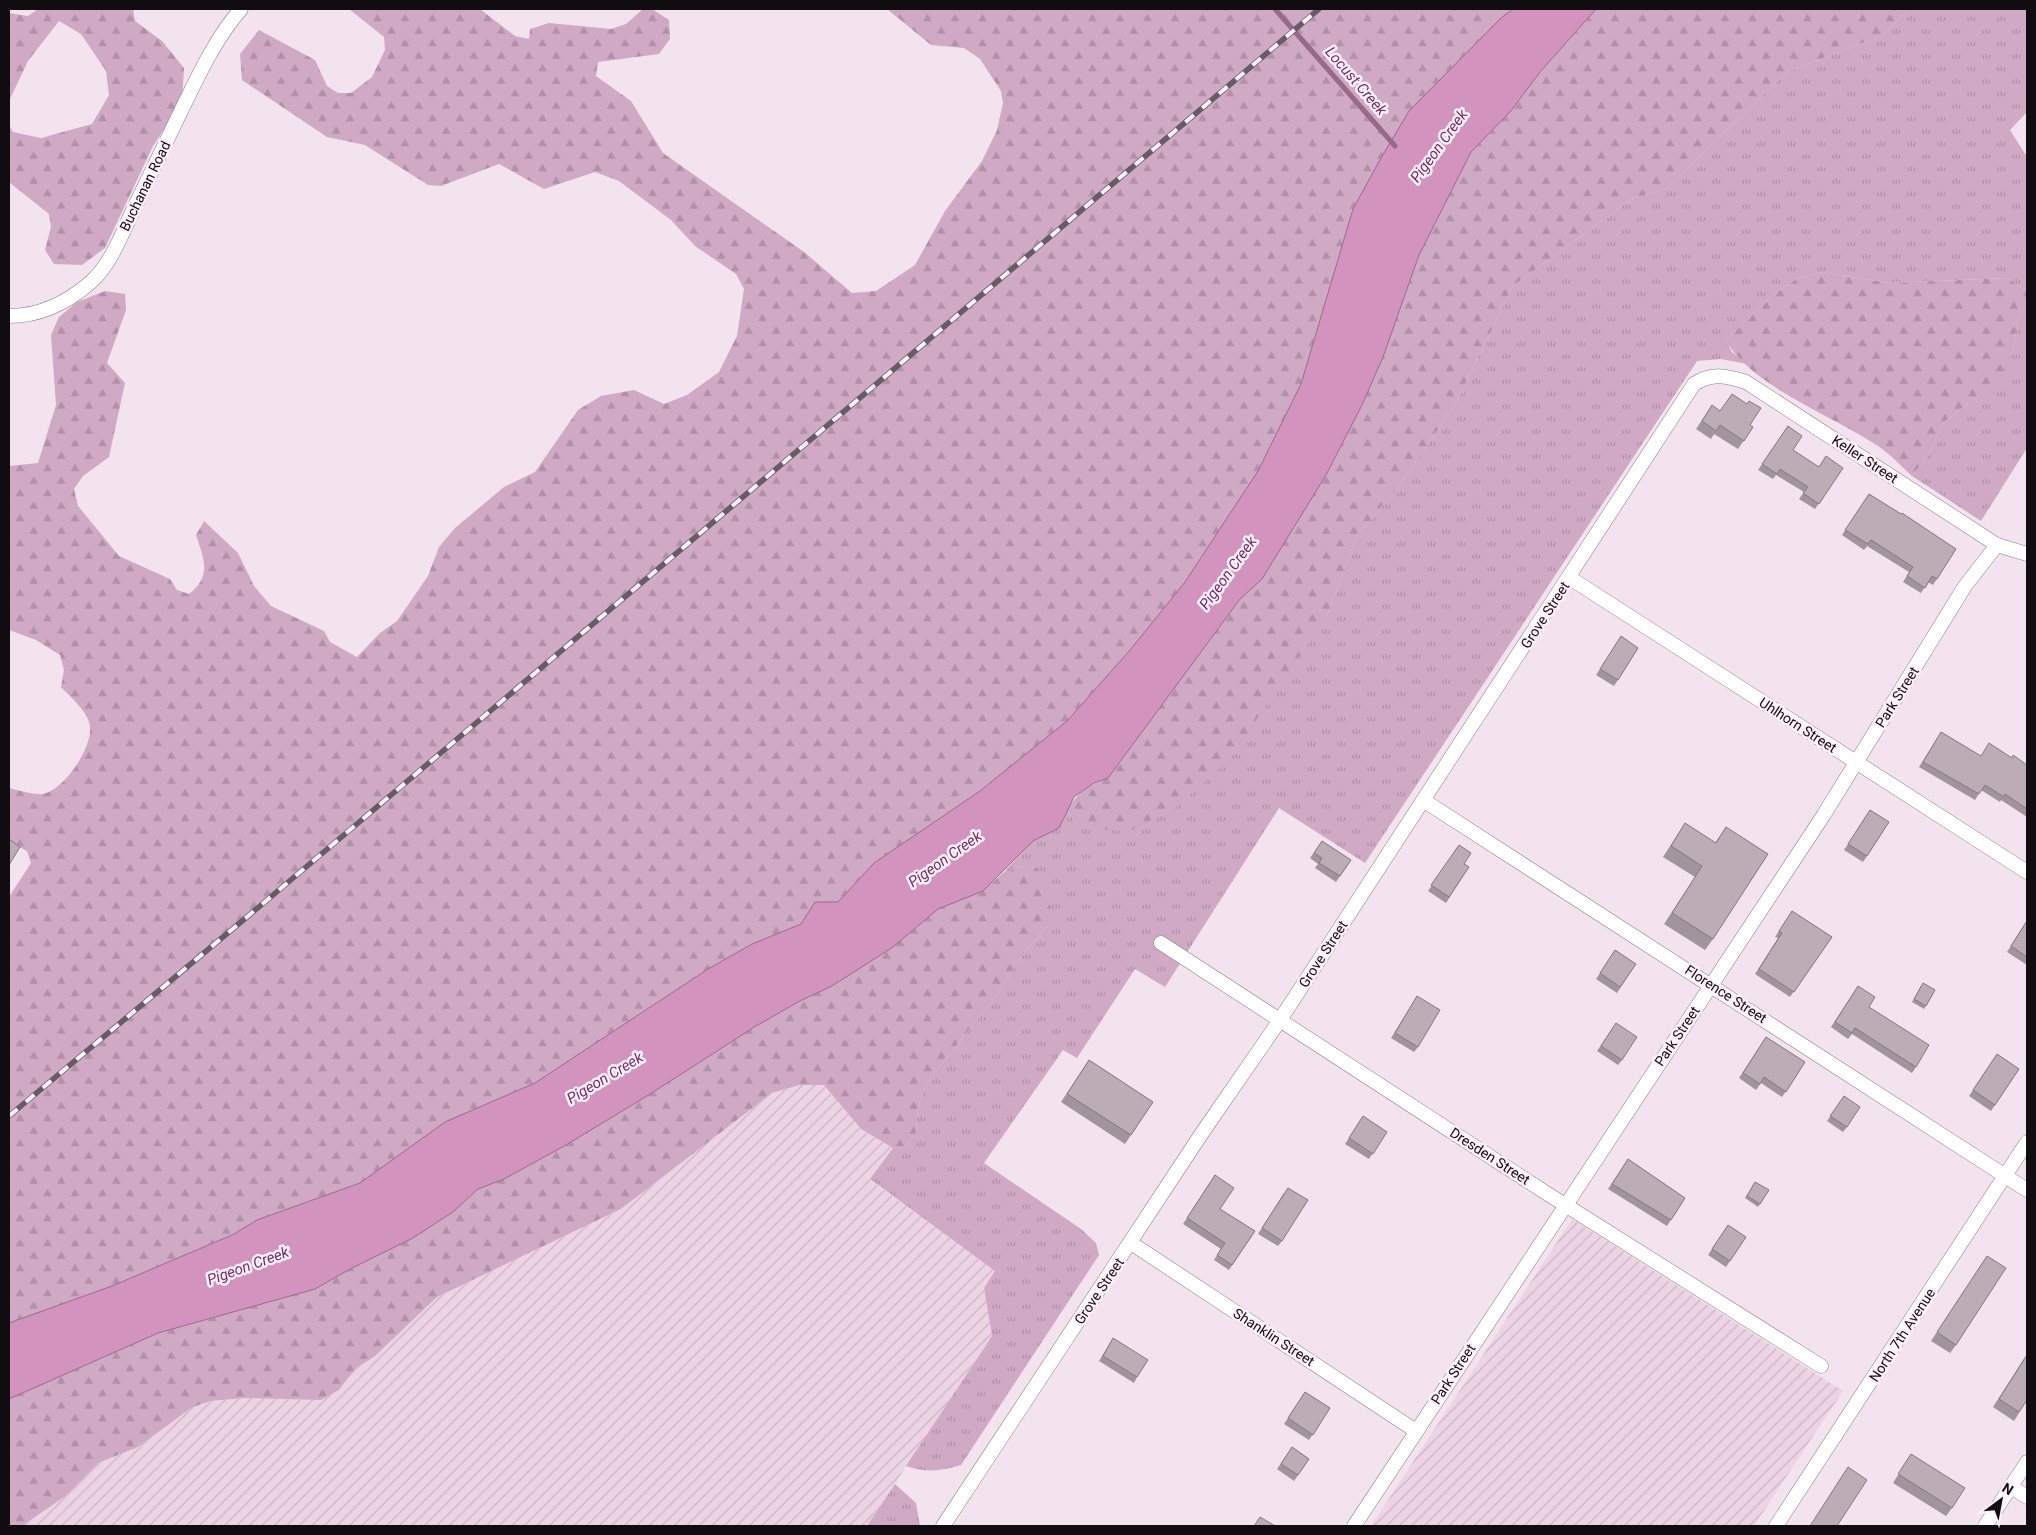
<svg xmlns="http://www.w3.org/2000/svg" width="2036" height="1535" font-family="Roboto,sans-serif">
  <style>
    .industrial { fill: url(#industrial-furrows) }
    .grass { fill: url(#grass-tufts) }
    .forest { fill: url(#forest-firs) }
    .water { fill: #d293bf; stroke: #986a8a }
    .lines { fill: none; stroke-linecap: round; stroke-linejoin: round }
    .stream { stroke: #986a8a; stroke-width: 5 }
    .minor-casing { stroke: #8e7f89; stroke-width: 15 }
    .minor { stroke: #fff; stroke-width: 14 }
    .rail-casing { stroke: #665d64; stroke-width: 5.5 }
    .rail { stroke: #fff1fa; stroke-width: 4; stroke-dasharray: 11; stroke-linecap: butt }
    .wall { fill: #a2949d }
    .building { fill: #bcacb6; stroke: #84787f }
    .labels { text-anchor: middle; stroke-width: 5; stroke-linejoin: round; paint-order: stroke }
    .street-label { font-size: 14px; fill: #110c10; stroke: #fff1fa }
    .water-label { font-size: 15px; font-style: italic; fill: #752c64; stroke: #fff1fa }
  </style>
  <defs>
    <pattern id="industrial-furrows" width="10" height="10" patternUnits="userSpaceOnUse" patternTransform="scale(1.25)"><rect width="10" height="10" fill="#ecd4e4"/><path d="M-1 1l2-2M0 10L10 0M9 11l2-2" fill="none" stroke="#c9b5c3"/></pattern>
    <pattern id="grass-tufts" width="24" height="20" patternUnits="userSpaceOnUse" patternTransform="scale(1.25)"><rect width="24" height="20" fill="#d0a9c4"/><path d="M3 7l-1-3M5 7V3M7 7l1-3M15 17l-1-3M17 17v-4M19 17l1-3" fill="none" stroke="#b290a7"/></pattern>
    <pattern id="forest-firs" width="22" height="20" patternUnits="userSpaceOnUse" patternTransform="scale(1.25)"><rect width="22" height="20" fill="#d0a9c4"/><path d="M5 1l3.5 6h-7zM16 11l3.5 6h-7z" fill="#b290a7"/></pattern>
  </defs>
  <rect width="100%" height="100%" fill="#f3e3ee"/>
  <g class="industrial">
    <path d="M799,1085h25l37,44 32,19 -23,32 126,91 -12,18 8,47 -125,190h-845l45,-31 31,-32 40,-16 53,-39 19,-7 35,-3 76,2 18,-10 16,-21 20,-14 62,-58 184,-88 151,-116z"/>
    <path d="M1572,1219l271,172 -89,135h-383z"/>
  </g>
  <g class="grass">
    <path d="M1909,9h118v103l-17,18 17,27v134l-20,-13 -118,5 -67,-11 -26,7 -24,17 -46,44 6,12 15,12 -26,-5 -24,2 -332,502 -86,-55 -114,179 -30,-18 -58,89 -14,-8 -79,113 97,66 15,14 3,12 -138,210c-19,6 -35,8 -55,1l86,-130 -8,-48 11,-17 -125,-92 23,-31 12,-1 11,-14 2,-26 8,-23 73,-92 22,-36 28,-31 -25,-59 -20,6 29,-31 26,-13 8,-18 11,16 249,-211 30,-79 42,-50 56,-81 58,-119 120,-88 33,-9 121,-117 96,-37z"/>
    <path d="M2027,302v146l-46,73 -69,-45 16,-20 15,-33 47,-36 23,-36 5,-33z"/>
    <path d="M895,1484l21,19 4,23h-53z"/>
  </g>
  <g class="forest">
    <path d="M38,9h95l2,12 27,20 22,27 -2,34 -29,44 -48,102 -23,17 -28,-1 -9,-14 6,-23 -2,-13 -40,-32v-57l4,7 28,6 51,-14 17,-29 -3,-24 -25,-37 -22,-13 -31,40 -19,40v-88l19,3z"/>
    <path d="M349,9h131l35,27 14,3 1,-10 19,-6 62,6 15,-5 17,-15h9l17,11 1,19 -11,15 -61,8 -2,14 35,25 32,52 141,99 48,41 24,-2 39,-26 30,-54 37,-50 15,-31 6,-27 -2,-12 -21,-32 -16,-11 -33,-3 -44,-36h626l-12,9 -148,191 -52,175 -43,87 -73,111 -54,67 -64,72 -87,70 -106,72 -36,39h-23l-14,22 -49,20 -44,25 -173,114 -90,39 -85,61 -103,37 -25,15 -120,51 -103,37v-426l22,-34 -4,-12 -18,-9v-54c7,2 27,7 34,6 22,-5 49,-46 47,-67 -1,-15 -20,-30 -29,-40l3,-17 -4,-15 -24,-15 -27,-10v-164l29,-3 18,-58 -5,-70 8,-18 18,-15 28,-11 20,3 1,16 -19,53 18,20 -16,74 -26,19 -9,13 4,17 41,50 51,23 7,11 12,4c23,-18 15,-35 7,-59l8,-14 34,32 16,33 17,20 53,25 6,11 27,15 23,-24 17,-12 31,-45 11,-29 16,-19 49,-41 31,-15 43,-62 23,-14 33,-6 30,14 23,-9 32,-23 18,-36 7,-47 -8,-15 -41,-28 -24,-26 -52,-39 -24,-9 -51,17 -45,-25 -58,22 -13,-1 -63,-40 -38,-8 -85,-57 -2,-26 19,-24 56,30 12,26 11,7h13l21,-16 13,-27 -1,-13z"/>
    <path d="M1596,9h313l-26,26 -96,37 -121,117 -33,9 -120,88 -58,119 -56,81 -42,50 -30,79 -98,145 -53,47 -48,25 -50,-6 -11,-16c10,-17 23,-26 41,-32l132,-179 22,-20 64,-104 36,-70 21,-48 36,-102 52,-103 39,-40 30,-40z"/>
    <path d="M1822,272l67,11 118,-5 20,13v11l-9,16 -5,33 -7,16 -16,20 -47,36 -15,33 -16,20c-11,-10 -22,-22 -34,-30 -43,-29 -129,-61 -152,-106l46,-44 24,-17z"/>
    <path d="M1024,866l13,2 14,40 -2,17 -28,31 -22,36 -73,92 -8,23 -2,26 -11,14 -12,1 -32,-19 -37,-44h-25l-27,8 -151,116 -184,88 -62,59 -20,13 -16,21 -18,10 -76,-2 -35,3 -19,7 -53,39 -40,16 -31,32 -45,31h-13v-127l149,-66 157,-44 35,-20 61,-30 42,-27 25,-23 26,-10 62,-34 81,-49 109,-70 44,-25 32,-15 61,-39 45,-38 45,-18 21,-19z"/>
  </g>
  <path class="water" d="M1513,9h83l-56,63 -30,40 -39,40 -52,103 -36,102 -21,48 -36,70 -64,104 -22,20 -132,179 -14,5 -20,14 -15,31 -26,13 -50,50 -45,18 -45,38 -61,39 -32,15 -44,25 -109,70 -81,49 -62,34 -26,10 -25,23 -42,27 -61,30 -35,20 -157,44 -149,66v-76l103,-37 120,-51 25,-15 103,-37 85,-61 90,-39 173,-114 44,-25 49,-20 14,-22h23l36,-39 106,-72 87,-70 64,-72 54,-67 73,-111 43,-87 52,-175 28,-51 28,-47 92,-93z"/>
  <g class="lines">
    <path class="stream" d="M1275,9l120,137"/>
    <defs>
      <g id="minor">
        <path d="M9,316c31,0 59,-14 82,-34 21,-19 32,-51 44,-76 16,-33 32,-66 48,-99 17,-35 33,-69 58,-98"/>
        <path d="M1570,578l457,294"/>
        <path d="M1423,800l604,390"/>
        <path d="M1161,943l382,248 278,175"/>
        <path d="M1131,1243l285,188"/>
        <path d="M2011,1487l16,10"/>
        <path d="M943,1526l259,-393 78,-113 414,-636c18,-12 33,-8 52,-2l251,163 30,9"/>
        <path d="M1354,1526l469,-710 142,-230 32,-41"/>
        <path d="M1776,1526l251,-384"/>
        <path d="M1985,1526l42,-64"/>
      </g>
    </defs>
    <use href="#minor" class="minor-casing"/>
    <use href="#minor" class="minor"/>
    <defs>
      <path id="rail" d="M9,1116l251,-210 1059,-897"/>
    </defs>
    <use href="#rail" class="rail-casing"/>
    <use href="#rail" class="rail"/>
  </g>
  <g class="wall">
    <path d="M1712,405l8,6 33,16 -15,22 -24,-15 -3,5 -15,-10z"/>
    <path d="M1788,426l5,24 25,17 25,1 -28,41 -16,-10 5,-7 -28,-17 -3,4 -15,-9z"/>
    <path d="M1869,494l87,55 -23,36 -5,-3 -7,11 -18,-11 6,-10 -42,-26 -3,4 -22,-15z"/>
    <path d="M1621,636l17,12 -24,38 -18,-11z"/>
    <path d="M1941,732l39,24 47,9v52l-26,-17 -1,2 -19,-12 -6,10 -56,-33z"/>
    <path d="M1870,810l19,12 -26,40 -19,-12z"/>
    <path d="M1685,823l30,20 11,-16 -13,112 -8,11 -41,-26 31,-47 -32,-20z"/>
    <path d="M1322,841l29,19 -15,22 -21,-14 3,-4 -8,-6z"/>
    <path d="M1459,845l5,19 5,3 -23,36 -18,-12z"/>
    <path d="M1792,911l40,26 -42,60 -35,-23 23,-36 -3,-1z"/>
    <path d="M2027,920v45l-20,-13z"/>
    <path d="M1615,950l21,14 -19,29 -21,-14z"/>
    <path d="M1923,983l12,7 -11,19 -12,-7z"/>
    <path d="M1858,986l11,21 47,60 -4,6 -60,-39 -4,5 -17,-12z"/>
    <path d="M1417,996l1,51 -4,5 -23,-14z"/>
    <path d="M1616,1023l6,37 -4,5 -21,-14z"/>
    <path d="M1766,1037l39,25 -23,35 -21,-14 -5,7 -17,-12z"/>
    <path d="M1997,1054l22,15 -28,42 -22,-15z"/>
    <path d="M1089,1060l64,42 -28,42 -64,-42z"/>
    <path d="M1844,1096l3,31 -4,5 -16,-11z"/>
    <path d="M1363,1116l24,16 -18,27 -24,-15z"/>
    <path d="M1628,1159l57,39 -18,28 -59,-37z"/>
    <path d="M1215,1175l5,34 35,22 -26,39 -15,-10 7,-11 -38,-25z"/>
    <path d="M1755,1182l14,8 -11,17 -13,-9z"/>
    <path d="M1284,1193l-2,48 -4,5 -20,-12z"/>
    <path d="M1728,1225l18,12 -20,30 -18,-12z"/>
    <path d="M1982,1264l-26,81 -6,8 -19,-12z"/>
    <path d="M1113,1338l24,39 -3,6 -35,-22z"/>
    <path d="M2027,1354v46l-13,21 -21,-14z"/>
    <path d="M1305,1392l25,16 -21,32 -25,-16z"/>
    <path d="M1292,1447l17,12 -15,22 -17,-12z"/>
    <path d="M1911,1454l41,54 -6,8 -53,-33z"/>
  </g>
  <g class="building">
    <path d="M1732,394l15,10 2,-3 12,7 -11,17 3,2 -9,14 -24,-16 -4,6 -14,-10 10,-16 8,6z"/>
    <path d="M1788,426l14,10 -9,14 26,17 7,-11 17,12 -24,36 -16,-11 5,-6 -28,-18 -3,5 -15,-10z"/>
    <path d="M1869,494l32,20 1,-1 54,36 -19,30 -5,-3 -7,12 -18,-12 6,-9 -42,-27 -3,4 -23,-14z"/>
    <path d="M1621,636l17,12 -20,32 -18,-11z"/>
    <path d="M1941,732l40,24 8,-13 23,15 1,-3 14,10v44l-22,-15 -1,3 -19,-12 -6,9 -56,-32z"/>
    <path d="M1870,810l19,12 -22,34 -19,-12z"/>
    <path d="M1685,823l31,20 10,-16 42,27 -55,85 -41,-26 30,-47 -31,-20z"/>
    <path d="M9,839l11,8 -11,18z"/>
    <path d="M1322,841l29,19 -11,16 -21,-13 3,-5 -8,-5z"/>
    <path d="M1459,845l12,8 -7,11 5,3 -20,30 -18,-12z"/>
    <path d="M1792,911l40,26 -38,55 -35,-23 23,-36 -3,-2z"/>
    <path d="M2027,921v36l-16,-11z"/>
    <path d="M1615,950l21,14 -16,23 -20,-14z"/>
    <path d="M1923,983l12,7 -9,16 -12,-7z"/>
    <path d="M1858,986l17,11 -6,10 60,38 -13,22 -61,-39 -3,5 -17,-11z"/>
    <path d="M1417,996l23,14 -22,37 -23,-14z"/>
    <path d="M1616,1023l21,14 -15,23 -21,-14z"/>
    <path d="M1766,1037l39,25 -19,30 -22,-15 -4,7 -17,-11z"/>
    <path d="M1997,1054l22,15 -24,36 -22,-15z"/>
    <path d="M1089,1060l64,42 -22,33 -64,-41z"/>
    <path d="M1844,1096l16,11 -13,20 -17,-11z"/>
    <path d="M1363,1116l24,16 -14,22 -24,-16z"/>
    <path d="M1628,1159l57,39 -14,22 -59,-36z"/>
    <path d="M1215,1175l19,13 -14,21 35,22 -23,34 -15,-10 8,-12 -38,-25z"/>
    <path d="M1755,1182l14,8 -9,14 -13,-8z"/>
    <path d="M1288,1188l20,12 -26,41 -20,-13z"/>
    <path d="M1728,1225l18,12 -16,24 -18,-12z"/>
    <path d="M1987,1256l19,12 -50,77 -19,-13z"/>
    <path d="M1113,1338l35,22 -11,17 -34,-21z"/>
    <path d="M2027,1355v45l-8,12 -20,-13z"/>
    <path d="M1305,1392l25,16 -17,27 -25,-17z"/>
    <path d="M1292,1447l17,12 -11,16 -17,-11z"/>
    <path d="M1911,1454l54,34 -13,20 -54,-34z"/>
    <path d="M1848,1467l19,13 -30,46h-27z"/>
    <path d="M1260,1517l15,9h-21z"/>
  </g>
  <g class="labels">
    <g class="street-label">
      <text transform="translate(145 186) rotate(-64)" y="5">Buchanan Road</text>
      <text transform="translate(1865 459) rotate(33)" y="5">Keller Street</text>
      <text transform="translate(1545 615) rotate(-57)" y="5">Grove Street</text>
      <text transform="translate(1897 697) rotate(-58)" y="5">Park Street</text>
      <text transform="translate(1798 725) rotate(33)" y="5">Uhlhorn Street</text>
      <text transform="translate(1323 954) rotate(-57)" y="5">Grove Street</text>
      <text transform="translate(1726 994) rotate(33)" y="5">Florence Street</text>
      <text transform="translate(1677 1036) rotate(-56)" y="5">Park Street</text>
      <text transform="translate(1490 1156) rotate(33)" y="5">Dresden Street</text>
      <text transform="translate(1099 1291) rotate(-56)" y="5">Grove Street</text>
      <text transform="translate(1902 1335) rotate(-57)" y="5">North 7th Avenue</text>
      <text transform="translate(1274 1337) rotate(33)" y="5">Shanklin Street</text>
      <text transform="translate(1453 1374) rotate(-57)" y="5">Park Street</text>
    </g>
    <g class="water-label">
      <text transform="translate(1356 81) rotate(49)" y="5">Locust Creek</text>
      <text transform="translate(1439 146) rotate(-54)" y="5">Pigeon Creek</text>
      <text transform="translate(1228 573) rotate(-54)" y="5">Pigeon Creek</text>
      <text transform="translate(945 859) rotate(-35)" y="5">Pigeon Creek</text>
      <text transform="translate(605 1078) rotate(-31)" y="5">Pigeon Creek</text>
      <text transform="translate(248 1266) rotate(-20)" y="5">Pigeon Creek</text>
    </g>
  </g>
  <rect width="2036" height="1535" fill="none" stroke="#110c10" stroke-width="20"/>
  <g transform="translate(2001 1500) rotate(32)" stroke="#fff1fa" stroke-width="4" paint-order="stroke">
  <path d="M0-4L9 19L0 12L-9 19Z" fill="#110c10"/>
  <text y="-8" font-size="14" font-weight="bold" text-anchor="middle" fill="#110c10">N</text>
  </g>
</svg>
